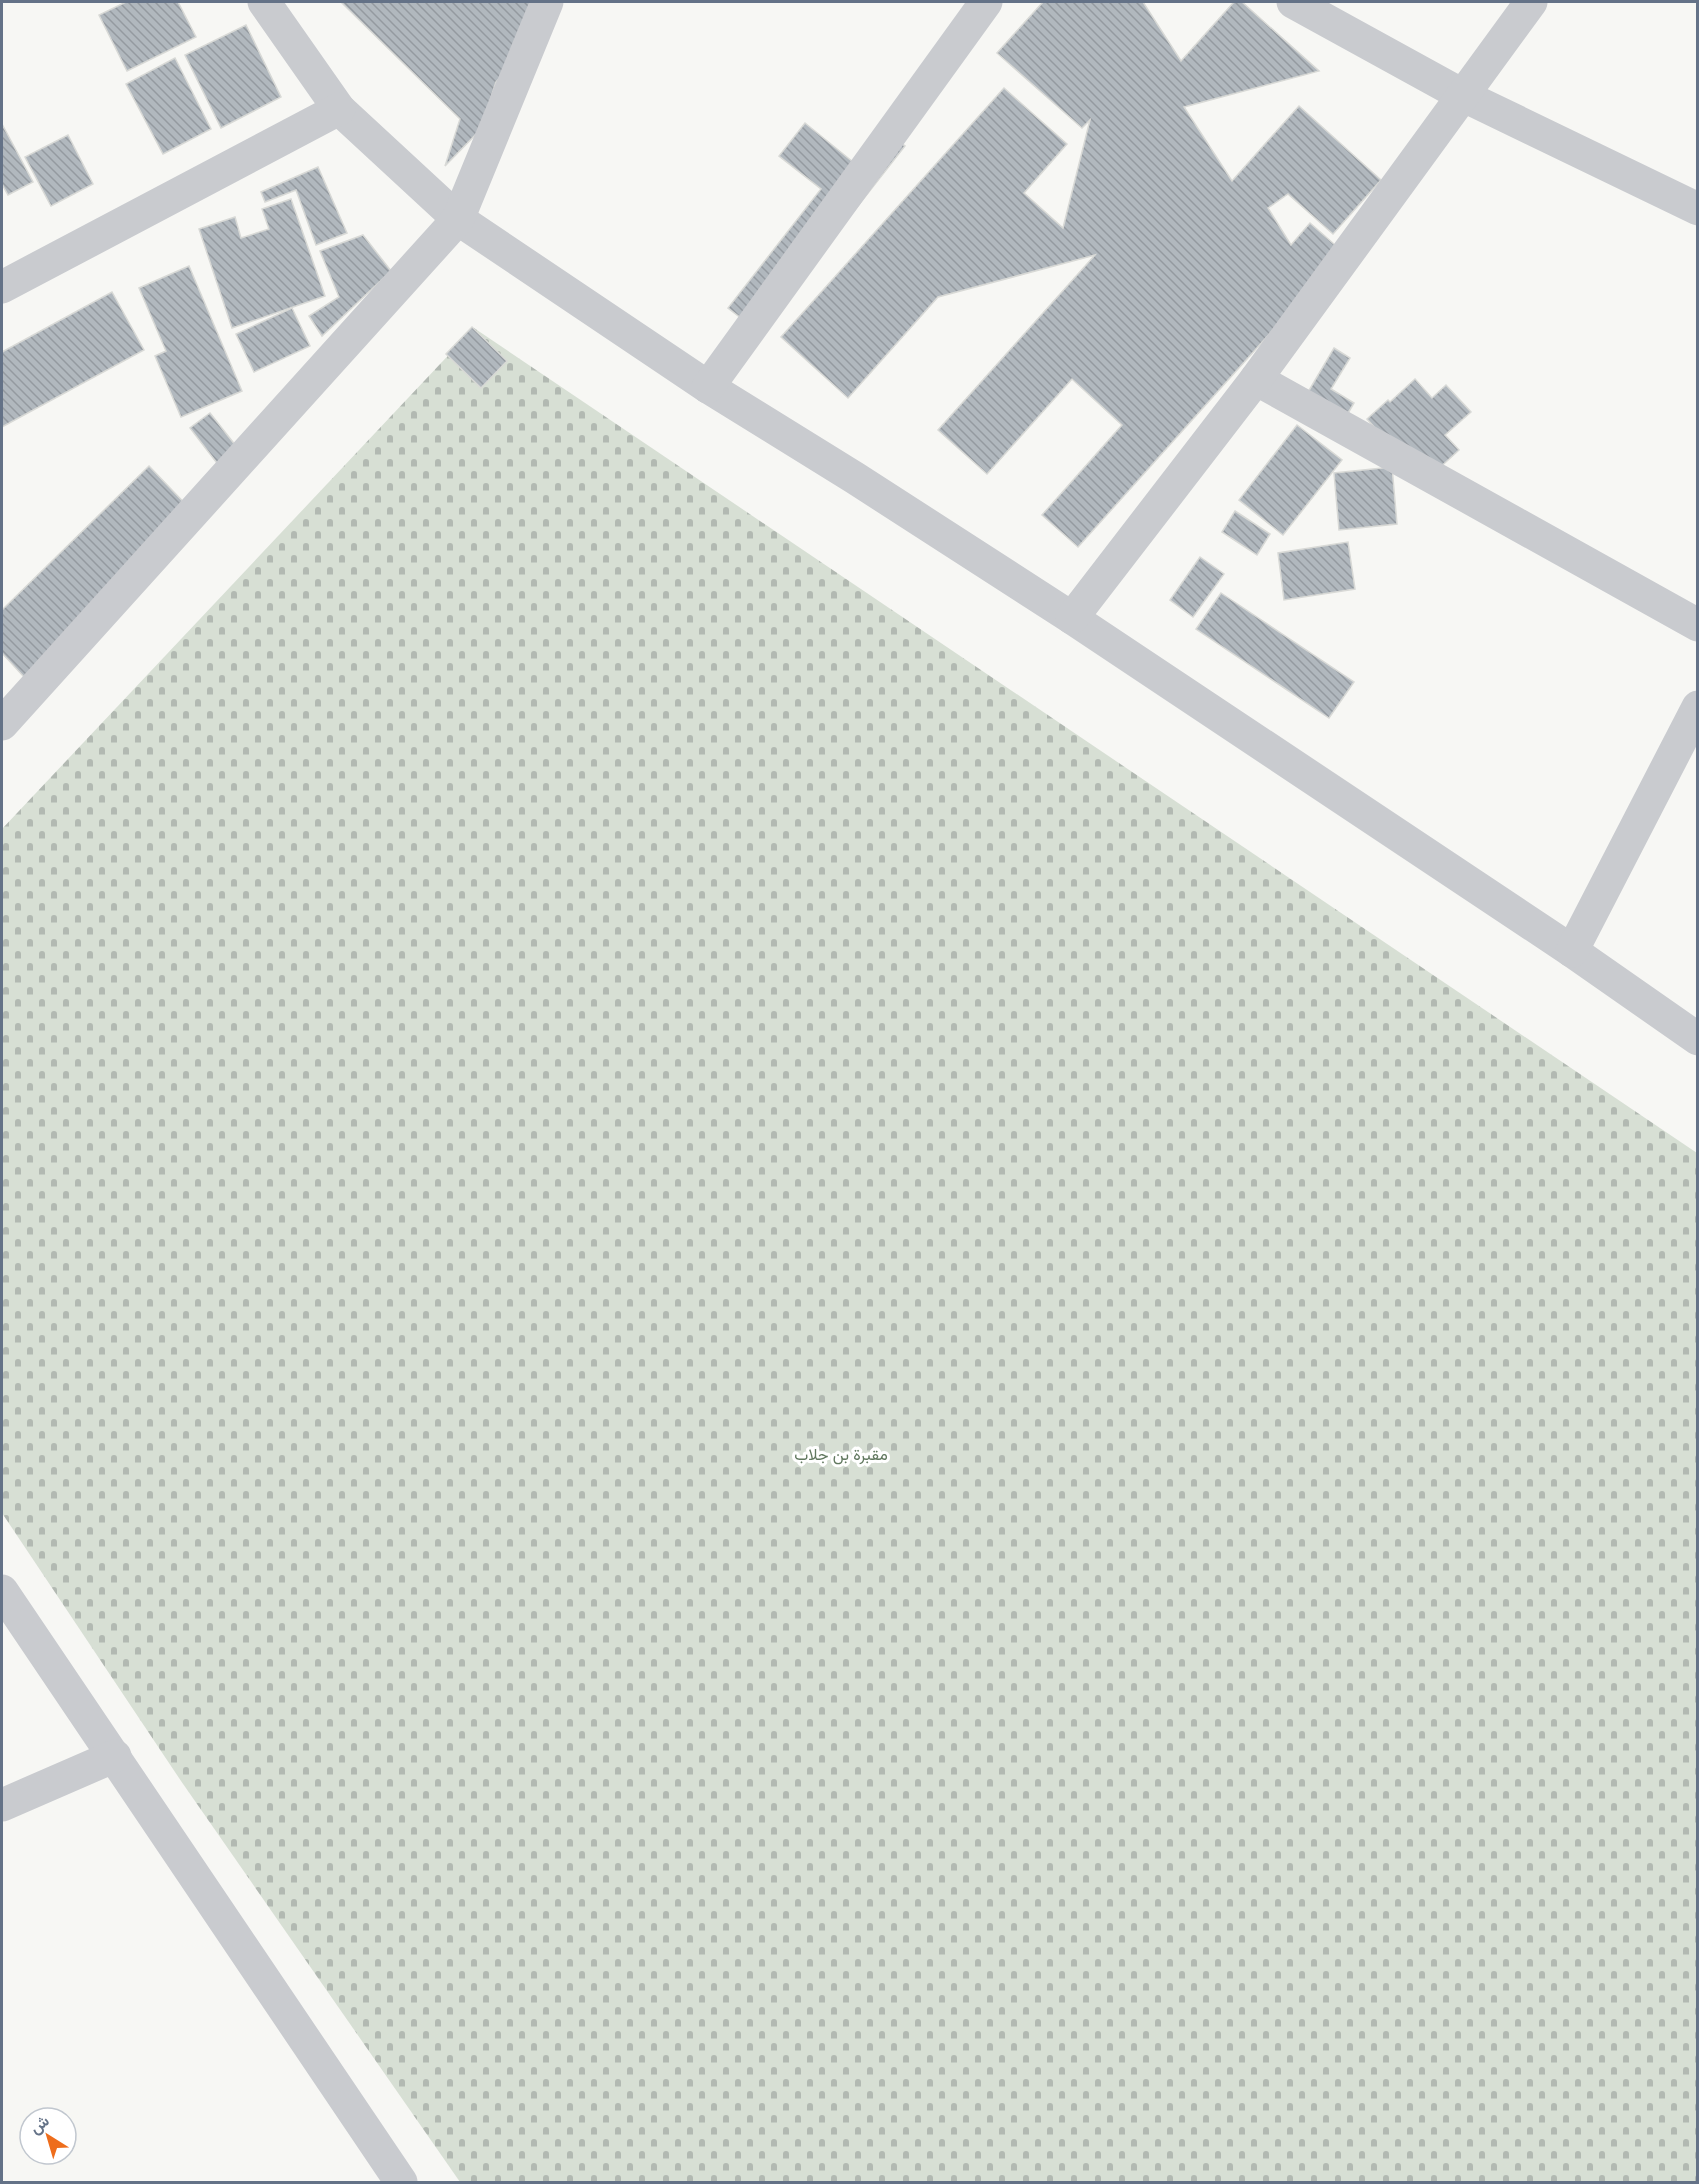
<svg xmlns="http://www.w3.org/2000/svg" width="1699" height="2184" font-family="'Fira Sans',Vazirmatn,sans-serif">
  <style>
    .cemetery { fill: url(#cemetery-stones) }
    .building { fill: url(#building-back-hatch); stroke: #d8d9d6; stroke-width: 1.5 }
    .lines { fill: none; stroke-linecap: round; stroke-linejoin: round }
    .minor { stroke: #c9cbcf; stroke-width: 33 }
    .labels { text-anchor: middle; stroke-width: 6; stroke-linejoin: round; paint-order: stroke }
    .park-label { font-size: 16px; fill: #61785f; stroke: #fff }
  </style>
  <defs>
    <pattern id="cemetery-stones" width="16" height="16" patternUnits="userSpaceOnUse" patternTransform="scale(1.5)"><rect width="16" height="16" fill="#d7dfd4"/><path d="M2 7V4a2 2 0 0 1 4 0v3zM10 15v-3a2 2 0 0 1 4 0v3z" fill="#b2b9b2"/></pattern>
    <pattern id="building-back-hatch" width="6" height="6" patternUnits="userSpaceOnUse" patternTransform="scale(1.5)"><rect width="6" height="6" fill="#b1b8be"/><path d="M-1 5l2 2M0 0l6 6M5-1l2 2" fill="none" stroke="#949aa0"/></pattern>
  </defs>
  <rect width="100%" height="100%" fill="#f7f7f4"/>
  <path class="cemetery" d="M474,328l1223,825v1029h-1237l-279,-401 -179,-268v-684z"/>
  <g class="building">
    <path d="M126,2h52l18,35 -69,34 -28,-56z"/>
    <path d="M341,2h191l-22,66 -14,14 -15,47 -36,37 15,-47z"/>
    <path d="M1043,2h100l38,59 53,-59h8l77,69 -135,36 48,74 67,-75 82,74 -48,54 -45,-40 -20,14 23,37 19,-22 33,29 -265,295 -36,-32 80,-90 -50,-46 -85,95 -49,-44 157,-175 -157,42 -90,101 -67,-61 223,-249 63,56 -43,49 39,35 27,-108 -8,8 -85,-75z"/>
    <path d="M246,25l35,72 -60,31 -36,-73z"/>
    <path d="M175,58l36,71 -48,25 -37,-70z"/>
    <path d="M805,123l48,39 27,-35 25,19 -146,186 -31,-24 93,-119 -42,-33z"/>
    <path d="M2,124l31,58 -25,13 -6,-11z"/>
    <path d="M68,135l25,49 -42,22 -26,-49z"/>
    <path d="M318,167l29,66 -31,12 -20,-55 -31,12 -4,-10z"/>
    <path d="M291,199l34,97 -93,32 -33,-99 36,-12 6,21 28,-9 -7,-20z"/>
    <path d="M363,235l28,36 -69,65 -13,-20 30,-19 -19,-46z"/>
    <path d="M189,266l53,125 -61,26 -26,-61 11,-5 -27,-63z"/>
    <path d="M112,292l32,58 -142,77v-75z"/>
    <path d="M292,308l18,38 -56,26 -18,-38z"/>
    <path d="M472,327l35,34 -26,27 -35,-34z"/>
    <path d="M1334,348l16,10 -19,31 23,14 -14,24 -39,-23z"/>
    <path d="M1415,379l17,19 14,-13 25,27 -26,23 14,15 -35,32 -57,-63 21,-19 2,2z"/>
    <path d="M210,413l33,42 -20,16 -33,-43z"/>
    <path d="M1297,425l45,35 -59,75 -44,-35z"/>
    <path d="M149,466l44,46 -169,165 -22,-24v-43z"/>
    <path d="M1392,467l5,57 -58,6 -5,-57z"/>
    <path d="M1235,511l35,23 -13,21 -35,-23z"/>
    <path d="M1348,542l7,47 -71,11 -6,-47z"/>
    <path d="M1200,557l24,17 -31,43 -23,-17z"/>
    <path d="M1221,593l133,89 -25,36 -133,-89z"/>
  </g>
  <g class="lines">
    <g class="minor">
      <path d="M264,2l75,107 119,110 250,168 147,91 217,140 500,333 126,88"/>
      <path d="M1293,2l171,94 234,113"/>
      <path d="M2,287l337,-178"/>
      <path d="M1256,379l442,246"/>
      <path d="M708,387l278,-385"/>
      <path d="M1072,618l184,-239 275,-377"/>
      <path d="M2,724l456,-505 89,-217"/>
      <path d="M1572,951l126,-244"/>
      <path d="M2,1591l399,591"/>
      <path d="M2,1805l113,-49"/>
    </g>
  </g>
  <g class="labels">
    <g class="park-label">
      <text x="841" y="1460">مقبرة بن جلاب</text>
    </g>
  </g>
  <rect width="1699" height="2184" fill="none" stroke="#647287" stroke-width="6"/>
  <g transform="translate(48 2136) rotate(323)"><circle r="28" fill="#ffffff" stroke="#c1c7cf" stroke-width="1.5"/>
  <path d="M0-4.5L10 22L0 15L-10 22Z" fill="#ee6d1c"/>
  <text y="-9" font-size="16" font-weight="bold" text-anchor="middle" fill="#647287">ش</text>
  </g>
</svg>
